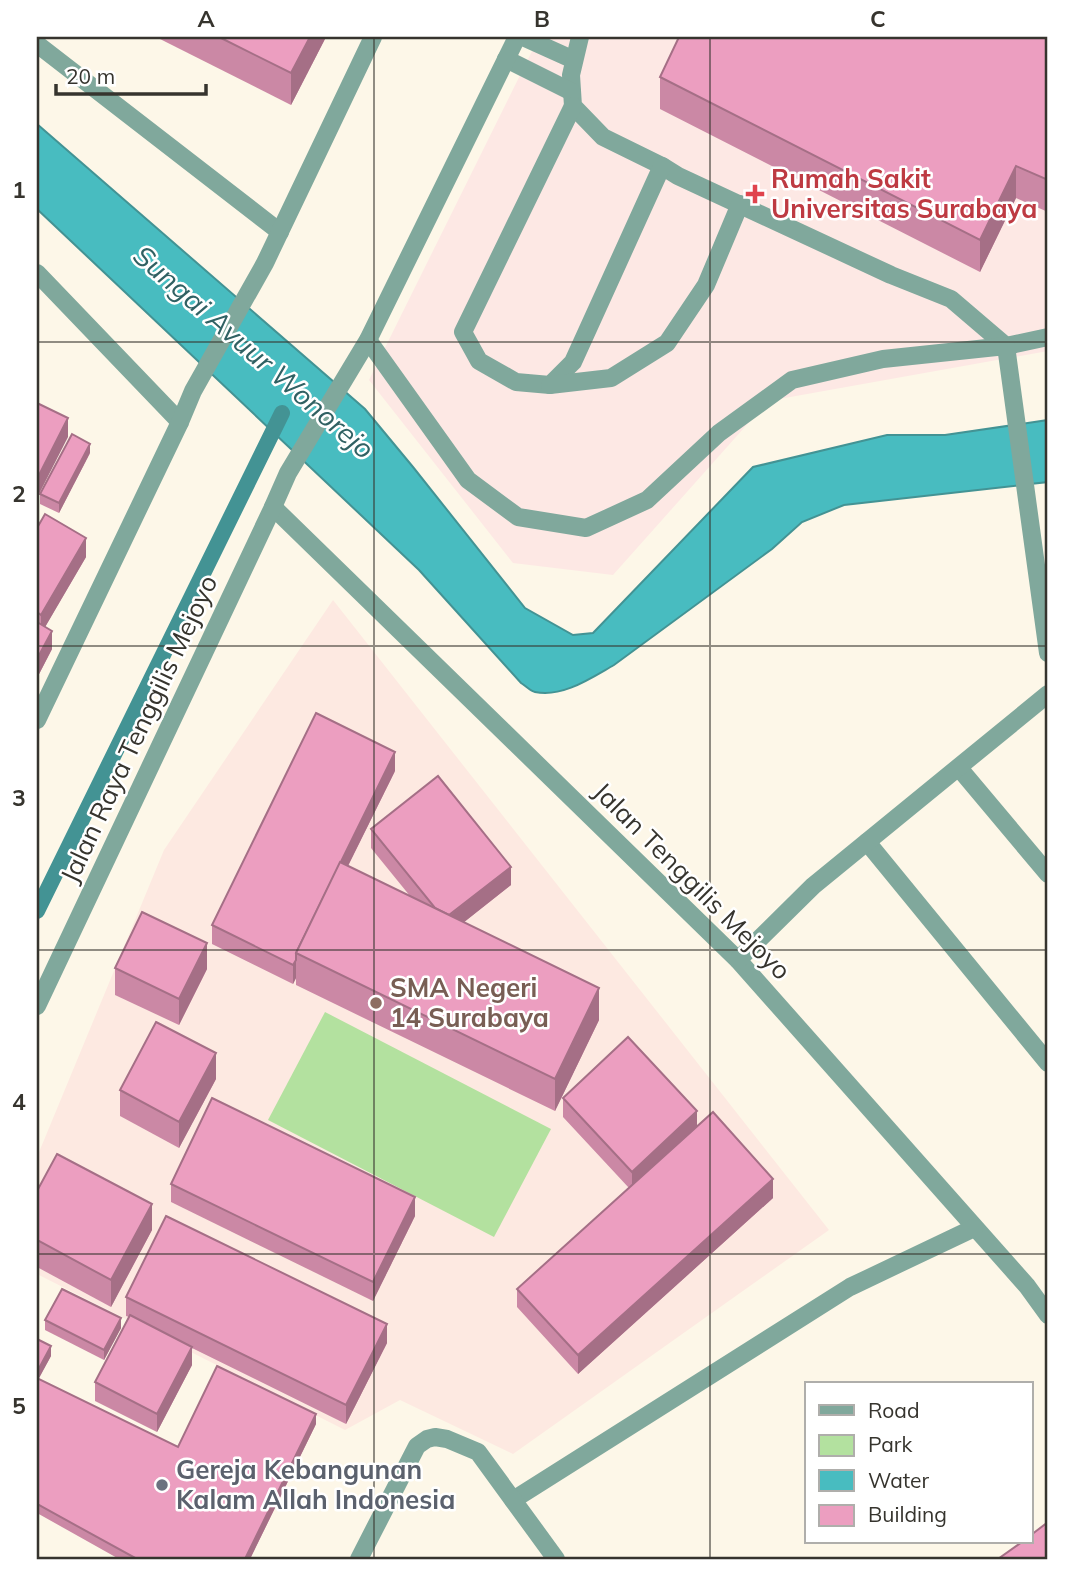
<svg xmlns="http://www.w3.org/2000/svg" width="1085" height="1596" font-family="Mulish,sans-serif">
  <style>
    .education { fill: #fde9e1 }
    .medical { fill: #fde8e4 }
    .green { fill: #b3e19f }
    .water { fill: #48bcc0; stroke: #439394; stroke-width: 2 }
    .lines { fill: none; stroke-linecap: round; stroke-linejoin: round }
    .stream { stroke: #439394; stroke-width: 16 }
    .minor { stroke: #80a89c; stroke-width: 18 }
    .wall { fill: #cb88a5 }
    .shaded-wall { fill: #a56f86 }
    .building { fill: #ec9ec0; stroke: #a56f86; stroke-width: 2 }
    .grid { fill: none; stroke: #36342e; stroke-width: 2; stroke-opacity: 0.55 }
    .health-dot { fill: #e0444e; stroke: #fff; stroke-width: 2.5 }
    .education-dot { fill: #8d6e63; stroke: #fff; stroke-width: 2.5 }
    .worship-dot { fill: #6b7280; stroke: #fff; stroke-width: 2.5 }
    .labels { text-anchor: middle; stroke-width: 5; stroke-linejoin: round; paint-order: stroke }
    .health-label { font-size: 26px; font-weight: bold; fill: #be3a42; stroke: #fff; text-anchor: start }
    .street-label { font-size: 26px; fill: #36342e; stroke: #fff }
    .education-label { font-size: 26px; font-weight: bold; fill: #785e54; stroke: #fff; text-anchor: start }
    .worship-label { font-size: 26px; font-weight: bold; fill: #5b616d; stroke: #fff; text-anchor: start }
    .water-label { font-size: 28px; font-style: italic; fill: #306163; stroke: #fff }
    .neatline { fill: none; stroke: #36342e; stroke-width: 2.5 }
    .grid-label { font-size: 23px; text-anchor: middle; font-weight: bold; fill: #36342e }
  </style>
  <rect width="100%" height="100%" fill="#fdf7e8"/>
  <path class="education" d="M333,600l496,630 -316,224 -113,-54 -55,30 -308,-156v-117l127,-307z"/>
  <path class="medical" d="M539,37h509v314l-280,50 -155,174 -100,-12 -144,-183z"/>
  <path class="green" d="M325,1012l226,117 -57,108 -226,-117z"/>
  <path class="water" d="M37,124l328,285 48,58 112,141 48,27 20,-2 160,-166 134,-32h58l103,-15v62l-204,23 -42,17 -30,27 -158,116c-23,13 -52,33 -79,27 -5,-1 -9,-6 -14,-9l-102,-113 -382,-361z"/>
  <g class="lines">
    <path class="stream" d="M37,911l245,-498"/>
    <g class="minor">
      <path d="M523,37l51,23"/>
      <path d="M580,37l-9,38 2,31 30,31 59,29 16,10 213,99 60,24 55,47 42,-9"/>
      <path d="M37,44l243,188"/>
      <path d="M506,59l66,33"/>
      <path d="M573,106l-110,226 16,29 37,21 34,3 23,-23 89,-196"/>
      <path d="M37,273l143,149"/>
      <path d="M368,340l100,140 50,37 68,11 61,-28 72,-67 73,-53 91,-21 123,-13 42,307"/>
      <path d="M550,385l61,-7 56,-35 39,-58 34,-81"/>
      <path d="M273,507l465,453 289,326 21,29"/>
      <path d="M37,720l143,-298 13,-31 72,-128 108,-226"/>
      <path d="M959,768l89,106"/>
      <path d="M867,842l181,221"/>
      <path d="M738,960l75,-74 235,-192"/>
      <path d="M37,1006l236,-499 15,-34 80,-133 149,-303"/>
      <path d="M513,1500l337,-213 124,-59"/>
      <path d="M359,1559l58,-113 10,-7 8,-2 12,2 31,13 78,107"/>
    </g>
  </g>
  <g class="wall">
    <path d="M158,37h168l-35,68 -133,-67z"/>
    <path d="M1048,37v175l-32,-14 -36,74 -320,-163v-32z"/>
    <path d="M90,453l-31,60 -19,-9v-10z"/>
    <path d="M37,528l49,29 -41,70 7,22 -15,29z"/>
    <path d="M395,771l-47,95 62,30 -39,-48v-19l140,56 -47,37 135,98 -44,91 -259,-126v-7l-3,6 -81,-40v-19z"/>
    <path d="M115,968l92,1 -28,56 -64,-30z"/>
    <path d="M216,1079l-37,69 -59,-32v-26z"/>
    <path d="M563,1098l210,100 -195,176 -61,-67v-18l112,-101 -66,-71z"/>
    <path d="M171,1184l244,32 -42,85 -202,-99z"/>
    <path d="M37,1191l115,39 -41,77 -74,-40z"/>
    <path d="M126,1297l261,46 -41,81 -154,-76v17l-35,67 -62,-31v-19l34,-65 -3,-1z"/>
    <path d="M45,1320l76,8 -17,32 -59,-30z"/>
    <path d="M37,1339l14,17 -13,23 140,68 138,-23 -66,135h-131l-82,-46z"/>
  </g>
  <g class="shaded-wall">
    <path d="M310,37h16l-35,68v-32z"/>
    <path d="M1016,166v32l-36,74v-32z"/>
    <path d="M68,418v19l-31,61v-19z"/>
    <path d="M90,444v9l-31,60v-10z"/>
    <path d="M86,538v19l-45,77v-19z"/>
    <path d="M52,631v18l-15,29v-19z"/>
    <path d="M395,752v19l-60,121v-19z"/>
    <path d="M511,867v18l-67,53v-18z"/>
    <path d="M207,943v26l-28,56v-26z"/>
    <path d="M296,960v18l-3,6v-19z"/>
    <path d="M599,988v32l-44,91v-32z"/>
    <path d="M216,1053v26l-37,69v-26z"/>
    <path d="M697,1111v18l-65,62v-19z"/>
    <path d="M773,1179v19l-195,176v-19z"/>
    <path d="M415,1197v19l-42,85v-19z"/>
    <path d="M152,1204v26l-41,77v-27z"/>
    <path d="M121,1318v10l-17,32v-10z"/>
    <path d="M387,1324v19l-41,81v-19z"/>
    <path d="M51,1346v10l-14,26v-10z"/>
    <path d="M192,1347v18l-35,67v-18z"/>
    <path d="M316,1414v10l-66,135h-5z"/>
  </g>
  <g class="building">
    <path d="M219,37h91l-19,36z"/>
    <path d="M679,37h369v143l-32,-14 -36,74 -320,-163z"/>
    <path d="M37,403l31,15 -31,61z"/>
    <path d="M72,434l18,10 -31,59 -19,-9z"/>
    <path d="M45,514l41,24 -45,77 -4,-3v-84z"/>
    <path d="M37,622l15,9 -15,28z"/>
    <path d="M316,713l79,39 -99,201v7l-3,5 -81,-40z"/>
    <path d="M438,776l73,91 -62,48 -14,-7 -64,-79z"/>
    <path d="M340,862l259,126 -44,91 -259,-126z"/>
    <path d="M142,912l65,31 -28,56 -64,-31z"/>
    <path d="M156,1022l60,31 -37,69 -59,-32z"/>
    <path d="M628,1037l69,74 -65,61 -69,-74z"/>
    <path d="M212,1098l203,99 -42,85 -202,-98z"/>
    <path d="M713,1112l60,67 -195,176 -61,-66z"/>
    <path d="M57,1154l95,50 -41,76 -74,-40v-49z"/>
    <path d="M166,1216l221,108 -41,81 -220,-108z"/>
    <path d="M62,1289l59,29 -17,32 -59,-30z"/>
    <path d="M130,1315l62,32 -35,67 -62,-32z"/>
    <path d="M37,1339l14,7 -14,26z"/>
    <path d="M217,1366l99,48 -71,145h-108l-100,-55v-126l141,69z"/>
    <path d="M1048,1522v37h-50l24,-17h9v-7z"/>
  </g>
  <path class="grid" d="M374,37v1522M710,37v1522M37,342h1011M37,646h1011M37,950h1011M37,1254h1011"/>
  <path class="health-dot" d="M751.5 183.5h7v7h7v7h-7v7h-7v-7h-7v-7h7z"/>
  <circle class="education-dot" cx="376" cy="1003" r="7"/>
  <circle class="worship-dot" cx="162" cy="1485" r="7"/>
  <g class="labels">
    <g class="health-label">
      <text x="771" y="188">Rumah Sakit<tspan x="771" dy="30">Universitas Surabaya</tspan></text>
    </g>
    <g class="street-label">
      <text transform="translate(139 729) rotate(-65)" y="9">Jalan Raya Tenggilis Mejoyo</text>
      <text transform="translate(692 881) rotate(45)" y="9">Jalan Tenggilis Mejoyo</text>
    </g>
    <g class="education-label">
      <text x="390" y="997">SMA Negeri<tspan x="390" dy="30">14 Surabaya</tspan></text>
    </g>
    <g class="worship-label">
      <text x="176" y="1479">Gereja Kebangunan<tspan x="176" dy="30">Kalam Allah Indonesia</tspan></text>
    </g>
    <g class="water-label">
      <text transform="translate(254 352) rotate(41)" y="10">Sungai Avuur Wonorejo</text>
    </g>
  </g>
  <rect width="1085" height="1596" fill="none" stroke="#ffffff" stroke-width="77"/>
  <rect x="805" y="1382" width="228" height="161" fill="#ffffff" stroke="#afaeab" stroke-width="2"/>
  <rect x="819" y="1405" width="35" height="10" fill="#80a89c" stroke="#afaeab" stroke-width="2"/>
  <text x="868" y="1418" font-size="21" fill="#36342e">Road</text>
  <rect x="819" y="1435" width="35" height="21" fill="#b3e19f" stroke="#afaeab" stroke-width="2"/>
  <text x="868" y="1452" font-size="21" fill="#36342e">Park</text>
  <rect x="819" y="1470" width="35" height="21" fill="#48bcc0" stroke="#afaeab" stroke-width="2"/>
  <text x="868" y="1488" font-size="21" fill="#36342e">Water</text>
  <rect x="819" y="1505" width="35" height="21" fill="#ec9ec0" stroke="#afaeab" stroke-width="2"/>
  <text x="868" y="1522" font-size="21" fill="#36342e">Building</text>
  <path d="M56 84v10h150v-10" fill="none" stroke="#36342e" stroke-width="3.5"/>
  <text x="66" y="84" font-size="21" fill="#36342e" stroke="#ffffff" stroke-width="5" paint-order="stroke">20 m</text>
  <rect x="38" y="38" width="1008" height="1520" class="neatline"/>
  <g class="grid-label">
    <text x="206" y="27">A</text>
    <text x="542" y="27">B</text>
    <text x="878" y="27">C</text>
    <text x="19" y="198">1</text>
    <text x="19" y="502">2</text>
    <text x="19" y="806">3</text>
    <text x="19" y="1110">4</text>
    <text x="19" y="1414">5</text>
  </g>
</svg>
